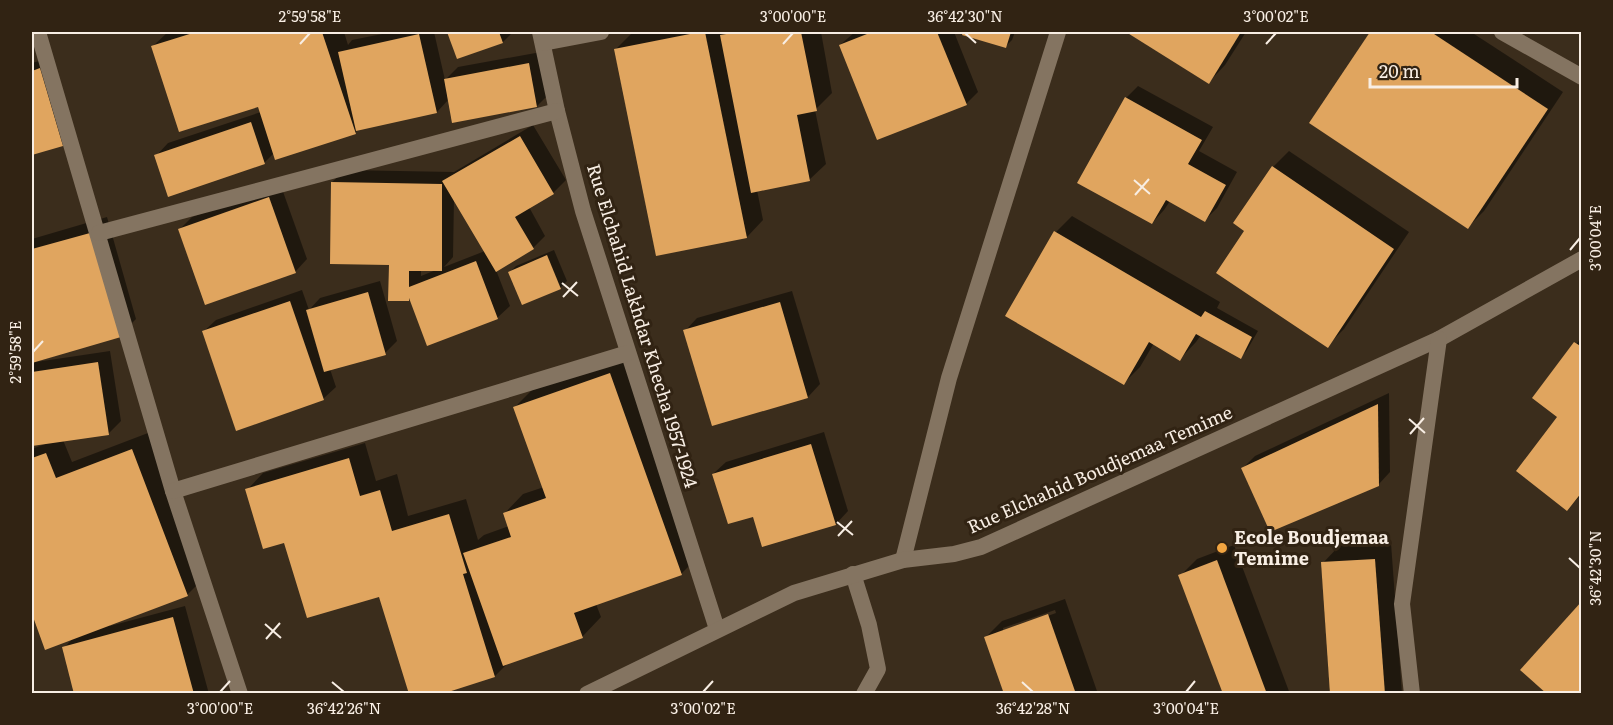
<svg xmlns="http://www.w3.org/2000/svg" width="1613" height="725" font-family="Literata,serif">
  <style>
    .shadow { fill: #0007; fill-rule: evenodd }
    .building { fill: #e0a55f }
    .lines { fill: none; stroke-linecap: round; stroke-linejoin: round }
    .minor { stroke: #847461; stroke-width: 16 }
    .ticks { fill: none; stroke: #f8eee4; stroke-width: 2 }
    .poi-dot { fill: #f2a541; stroke: #312313; stroke-width: 2 }
    .labels { text-anchor: middle; stroke-width: 6; stroke-linejoin: round; paint-order: stroke }
    .street-label { font-size: 18px; fill: #f8eee4; stroke: #312313 }
    .poi-label { font-size: 18px; font-weight: bold; fill: #f8eee4; stroke: #312313; text-anchor: start }
    .neatline { fill: none; stroke: #f8eee4; stroke-width: 2 }
    .ticks-label { font-size: 15px; text-anchor: middle; fill: #f8eee4 }
  </style>
  <rect width="100%" height="100%" fill="#3b2d1c"/>
  <g class="shadow">
    <path d="M168,32h176l4,13 4,-5 40,-8h42l11,48 13,-13 83,-15 8,42 -12,12 -88,-7 -12,13 -79,17 -3,4 -81,20 -10,10 -108,-7 12,-13 93,-31 -2,-7 -106,-59z"/>
    <path d="M449,32h64l-10,10 -45,16z"/>
    <path d="M639,32h182l11,61 -17,17 11,54 -17,16 -52,10 6,30 -16,17 -131,-188 16,-16z"/>
    <path d="M855,32h99l24,60 -12,12 -126,-59z"/>
    <path d="M964,32h51l-3,8 -6,6 -42,-12z"/>
    <path d="M1129,32h117l-21,33 -16,17z"/>
    <path d="M1372,32h99l92,60 -79,119 -16,16 -157,-104z"/>
    <path d="M53,57l9,88 -30,8v-90z"/>
    <path d="M1138,86l75,41 -14,24 38,21 -20,36 -12,12 -35,-19 -6,9 -12,13 -26,-125z"/>
    <path d="M533,125l33,55 -12,12 -25,15 16,29 -12,12 -37,22 14,36 -13,12 -87,-20 -2,2 -17,-37 -59,-81 13,-12 109,2zM454,198l31,53 -41,16 9,-10zM421,270h15l-15,6z"/>
    <path d="M1289,151l120,81 -65,97 -17,17 -81,-116 27,-63z"/>
    <path d="M281,186l26,73 -12,13 -115,-43 12,-12z"/>
    <path d="M1072,216l148,86 -3,6 41,23 -11,19 -6,7 -40,-22 -5,7 -16,17 -26,-16 -14,24 -16,16 -68,-151z"/>
    <path d="M107,217l29,102 -16,16 -84,27 74,-11 11,70 -12,12 -46,7 9,22 76,-29 56,145 -17,17 -78,29 1,2 75,-20 24,88h-133l-12,-46 10,-11 -28,11 -14,-38v-161l13,-5 -13,1v-206z"/>
    <path d="M554,250l13,31 -7,7 -50,-16 6,-6z"/>
    <path d="M380,281l17,60 -12,12 -55,16 6,18 -13,12 -120,-67 13,-12 86,-30 7,20 11,-12z"/>
    <path d="M792,291l28,93 -12,13 -123,-66 12,-13z"/>
    <path d="M1582,337v157l-15,15 -8,-93 -25,-19z"/>
    <path d="M629,355l71,200 -19,19 -85,30 5,13 -19,20 -74,26 -13,13 -115,-81 -95,-54 -38,-51 16,-17 102,-30 11,38 21,-7 11,42 58,-17 12,41 6,-5 25,-9 -5,-12 19,-20 21,-7 -29,-80 19,-19z"/>
    <path d="M1389,393l1,79 -12,13 -135,-17 12,-12z"/>
    <path d="M824,432l24,79 -12,13 -82,-9 -41,-41 13,-12z"/>
    <path d="M1391,543l11,151h-70l-9,-131 16,-17z"/>
    <path d="M1234,545l56,149h-66l-44,-118 17,-17z"/>
    <path d="M1065,599l33,95h-93l-19,-57 16,-16zM1055,610l1,3 -53,19v-4z"/>
  </g>
  <g class="building">
    <path d="M196,32h126l34,102 -81,26 -17,-53 -79,25 -28,-86z"/>
    <path d="M447,32h52l4,11 -46,16z"/>
    <path d="M700,32h5l42,206 -91,18 -42,-207z"/>
    <path d="M739,32h62l16,79 -20,4 13,66 -59,12 -31,-158z"/>
    <path d="M872,32h65l30,73 -90,35 -38,-95z"/>
    <path d="M963,32h48l-5,16 -44,-13z"/>
    <path d="M1126,32h115l-32,52z"/>
    <path d="M1370,32h61l117,77 -80,120 -159,-106z"/>
    <path d="M419,34l18,79 -81,18 -18,-79z"/>
    <path d="M529,63l8,44 -85,16 -8,-44z"/>
    <path d="M40,68l23,78 -31,9v-84z"/>
    <path d="M1125,97l77,43 -14,24 38,21 -21,37 -39,-22 -14,24 -75,-41z"/>
    <path d="M251,122l14,42 -97,33 -14,-42z"/>
    <path d="M520,136l34,58 -39,23 19,32 -38,23 -54,-91z"/>
    <path d="M1272,166l122,83 -66,99 -112,-75 28,-42 -11,-8z"/>
    <path d="M331,182l111,2v87h-33v16l67,-26 22,58 -71,27 -18,-48v3h-21l1,-36 -59,-1z"/>
    <path d="M269,197l27,76 -91,32 -27,-76z"/>
    <path d="M1054,231l147,86 4,-6 47,26 -11,22 -45,-25 -16,27 -31,-19 -25,43 -119,-69z"/>
    <path d="M90,233l31,104 -89,26v-114z"/>
    <path d="M547,255l14,34 -39,16 -14,-33z"/>
    <path d="M368,292l18,63 -62,17 -18,-62z"/>
    <path d="M290,301l34,99 -88,31 -34,-100z"/>
    <path d="M780,302l28,96 -96,28 -29,-96z"/>
    <path d="M1574,342l8,5v145l-15,19 -51,-40 41,-54 -25,-19z"/>
    <path d="M98,362l11,73 -77,11v-74z"/>
    <path d="M610,373l72,202 -108,38 9,25 -80,28 -40,-113 48,-16 -8,-24 43,-15 -33,-91z"/>
    <path d="M1378,404l1,82 -109,46 -29,-64z"/>
    <path d="M811,444l25,81 -74,22 -9,-30 -25,7 -16,-50z"/>
    <path d="M132,449l56,147 -143,54 -13,-36v-156l14,-5 10,25z"/>
    <path d="M349,458l11,38 20,-6 12,41 57,-17 18,59 -4,1 32,103 -53,17h-33l-30,-97 -72,21 -23,-75 -21,6 -18,-60z"/>
    <path d="M1375,559l10,135h-55l-9,-132z"/>
    <path d="M1217,560l50,134h-44l-45,-119z"/>
    <path d="M1582,601v93h-35l-27,-24z"/>
    <path d="M1048,614l28,80h-72l-20,-57z"/>
    <path d="M173,617l21,77h-120l-12,-47z"/>
  </g>
  <g class="lines">
    <g class="minor">
      <path d="M38,32l135,459 67,203"/>
      <path d="M540,32l17,79 26,100 134,418"/>
      <path d="M1502,32l80,45"/>
      <path d="M543,43l58,-11"/>
      <path d="M99,233l458,-122"/>
      <path d="M173,491l455,-138"/>
      <path d="M903,560l46,-182 109,-346"/>
      <path d="M853,574l16,51 9,44 -14,25"/>
      <path d="M587,694l207,-101 109,-33 51,-6 27,-7 458,-208 143,-80"/>
      <path d="M1412,694l-10,-90 37,-265"/>
    </g>
  </g>
  <path class="ticks" d="M965,33l11,10M300,44l10,-11M783,44l10,-11M1266,44l10,-11M1134,180l16,14M1135,195l14,-16M1570,250l10,-12M562,283l16,13M563,297l14,-15M33,352l10,-11M1409,419l16,14M1410,434l14,-16M837,522l16,13M838,536l14,-15M1569,558l11,10M265,624l16,14M266,639l14,-16M332,682l12,10M1022,682l11,10M220,692l10,-11M703,692l10,-11M1186,692l9,-11"/>
  <circle class="poi-dot" cx="1222" cy="548" r="6"/>
  <g class="labels">
    <g class="street-label">
      <text transform="translate(642 326) rotate(73)" y="6">Rue Elchahid Lakhdar Khecha 1957-1924</text>
      <text transform="translate(1100 470) rotate(-24)" y="6">Rue Elchahid Boudjemaa Temime</text>
    </g>
    <g class="poi-label">
      <text x="1234" y="544">Ecole Boudjemaa<tspan x="1234" dy="21">Temime</tspan></text>
    </g>
  </g>
  <rect width="1613" height="725" fill="none" stroke="#312313" stroke-width="66"/>
  <path d="M1370 78v9h147v-9" fill="none" stroke="#f8eee4" stroke-width="3"/>
  <text x="1379" y="78" font-size="18" fill="#f8eee4" stroke="#312313" stroke-width="4.5" paint-order="stroke">20 m</text>
  <rect x="33" y="33" width="1547" height="659" class="neatline"/>
  <g class="ticks-label">
    <text x="310" y="22">2°59'58"E</text>
    <text x="793" y="22">3°00'00"E</text>
    <text x="965" y="22">36°42'30"N</text>
    <text x="1276" y="22">3°00'02"E</text>
    <text transform="translate(1596 238) rotate(-90)" y="5">3°00'04"E</text>
    <text transform="translate(16 352) rotate(-90)" y="5">2°59'58"E</text>
    <text transform="translate(1596 568) rotate(-90)" y="5">36°42'30"N</text>
    <text x="220" y="714">3°00'00"E</text>
    <text x="344" y="714">36°42'26"N</text>
    <text x="703" y="714">3°00'02"E</text>
    <text x="1033" y="714">36°42'28"N</text>
    <text x="1186" y="714">3°00'04"E</text>
  </g>
</svg>
